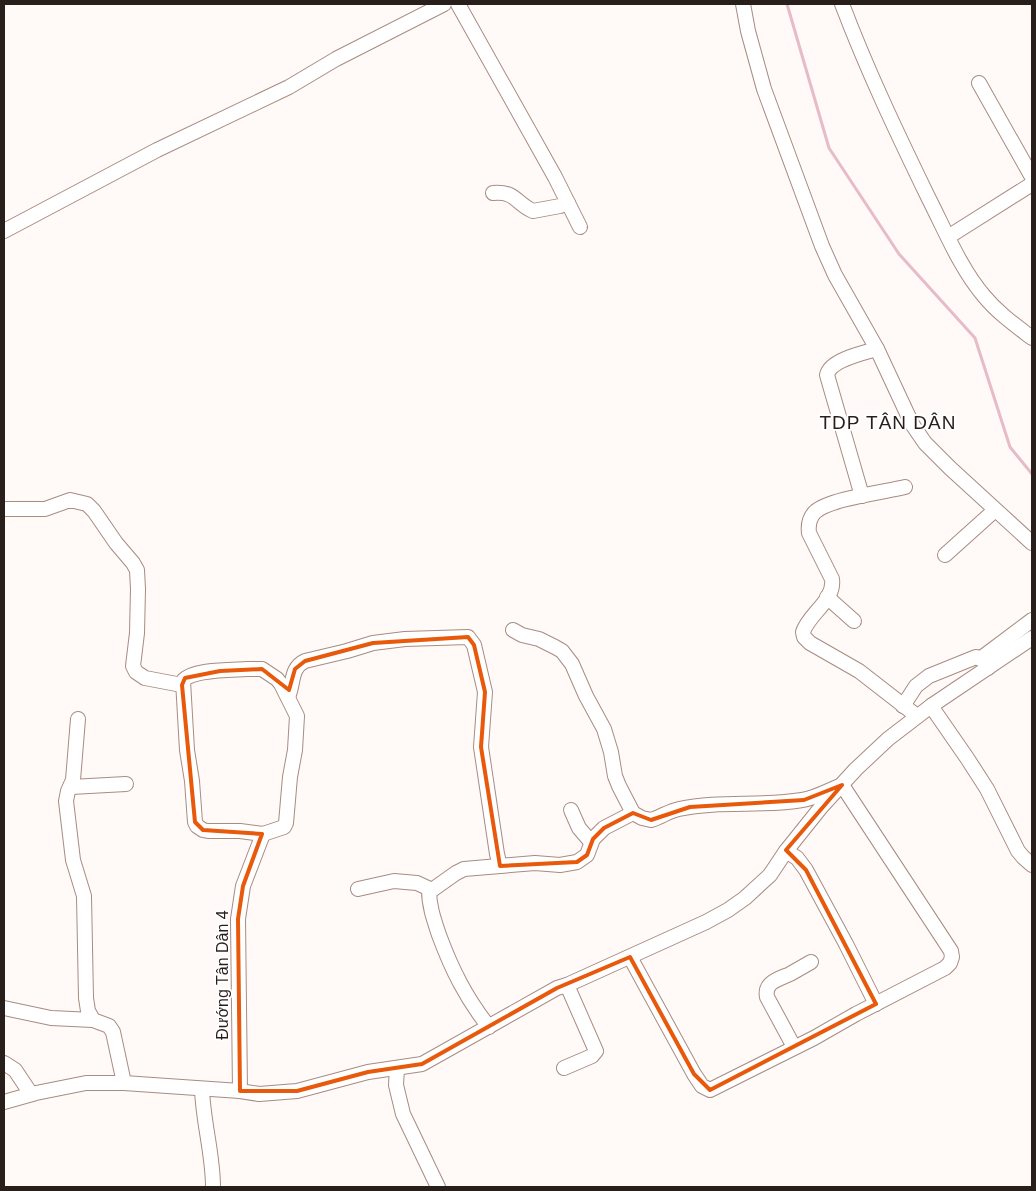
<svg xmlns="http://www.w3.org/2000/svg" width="1036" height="1191" font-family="Arial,sans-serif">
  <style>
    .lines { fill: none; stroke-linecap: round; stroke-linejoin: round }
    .stream { stroke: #e5bcc8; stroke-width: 3 }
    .minor-casing { stroke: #a78c82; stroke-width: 16 }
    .minor { stroke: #fff; stroke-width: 14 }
    .marked { fill: none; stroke: #e8590c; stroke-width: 4; stroke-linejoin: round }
    .labels { text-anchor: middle; stroke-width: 4; stroke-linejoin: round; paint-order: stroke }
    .street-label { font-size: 16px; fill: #281e1a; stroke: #fff }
    .quarter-label { font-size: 19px; letter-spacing: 1px; fill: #281e1a; stroke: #fff }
  </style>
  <rect width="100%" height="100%" fill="#fff9f7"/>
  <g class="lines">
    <path class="stream" d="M787,4l42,144 70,106 76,84 35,109 22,27"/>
    <defs>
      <g id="minor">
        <path d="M458,4l97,173 13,26 -8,3 -27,5c-18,-8 -17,-20 -40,-18"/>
        <path d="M743,4l5,27 16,58 58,157 13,29 42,74 35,75 13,19 25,25 82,75"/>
        <path d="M842,4c25,66 55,129 86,193 17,33 32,71 56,99 14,17 31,29 48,42"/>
        <path d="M979,83l53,94"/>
        <path d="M568,203l12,24"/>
        <path d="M4,231l153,-81 132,-63 47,-28 108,-55"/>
        <path d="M948,237l84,-53"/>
        <path d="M905,487c-21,5 -76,12 -90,25 -6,6 -7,13 -6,21l23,46c3,22 -23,34 -29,53l1,5 6,6 49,28 58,45"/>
        <path d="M862,496l-35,-121c3,-15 36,-22 50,-26"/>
        <path d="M4,509h41l25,-9 17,4 7,7 22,32 17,20 4,7 1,19 -1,44 -4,33 3,6 9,6 37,7"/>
        <path d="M945,555l50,-45"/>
        <path d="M827,597l27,24"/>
        <path d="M513,630l9,5 17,4 16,8 7,4 10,13 14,32 18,33 7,23 4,24 4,10 14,27 9,5 9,2c10,-3 18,-9 28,-11 41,-9 83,-2 123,-9 14,-2 27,-10 40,-15l109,166 1,6 -2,6 -5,5 -89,46 -42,24 -104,52 -8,-4 -8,-12 -64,-117"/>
        <path d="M980,659l52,-39"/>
        <path d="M247,669h15l15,10 4,5 16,32 -2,34 -5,27 -4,46 -2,4 -21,7 -23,-3h-32l-5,-1 -6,-4 -2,-4 -3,-41 -5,-31 -4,-69c9,-12 49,-11 64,-12z"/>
        <path d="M288,697c6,-13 2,-29 17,-36l42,-10 26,-8 32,-4 63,-2 6,8 11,47 -4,55 16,107 3,12"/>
        <path d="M903,706l13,-20 13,-10 47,-19 7,2 5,9"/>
        <path d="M931,706l36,52 20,31 31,62 5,6 9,8"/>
        <path d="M78,719l-5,61 -5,11 -2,10 7,59 11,36 2,102 2,13 5,9 16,6 4,6 11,51"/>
        <path d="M71,787l55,-3"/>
        <path d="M571,810l8,18 12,14"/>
        <path d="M786,851l11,7 9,12 40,74 30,60"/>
        <path d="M358,889l36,-8 23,2 15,7 24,-17 8,-4 71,-6 25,2 17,-3 10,-7 6,-16 11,-11 29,-15"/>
        <path d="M429,890c0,16 5,30 10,45 13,35 27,63 50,92"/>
        <path d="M4,1008l47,10 42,2"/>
        <path d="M794,1047l-27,-50c-3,-15 12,-18 23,-23 7,-4 14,-8 21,-12"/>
        <path d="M4,1063l11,7 16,24"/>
        <path d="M397,1068l-1,17 7,29 35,73"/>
        <path d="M564,1068l28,-12 4,-5 -29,-66"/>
        <path d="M202,1089c1,33 11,65 11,98"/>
        <path d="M240,1091l-2,-172 5,-33 20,-52"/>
        <path d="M4,1102l32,-9 50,-10h38l116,8 19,3 38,-3 71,-19 54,-8 135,-76 10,-3 139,-63 22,-12 17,-12 25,-23 16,-24 36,-45 34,-37 32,-30 43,-33 101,-68"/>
      </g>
    </defs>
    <use href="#minor" class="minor-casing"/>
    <use href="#minor" class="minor"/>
  </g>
  <path class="marked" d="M468,637l6,8 11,47 -4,55 19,119 77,-4 10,-7 6,-16 11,-11 29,-15 18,7 39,-13 114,-7 38,-15 -56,65 20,20 70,134 -166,86 -16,-16 -64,-117 -73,31 -135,76 -54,8 -71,19h-57l-2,-172 5,-33 19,-52 -59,-4 -8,-8 -13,-137 3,-7 35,-7 42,-2 27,21 6,-21 10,-8 68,-18z"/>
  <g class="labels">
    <g class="street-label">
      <text transform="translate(222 975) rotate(-90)" y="6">Đướng Tân Dân 4</text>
    </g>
    <g class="quarter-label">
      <text x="888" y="429">TDP TÂN DÂN</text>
    </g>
  </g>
  <rect width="1036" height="1191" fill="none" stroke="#281e1a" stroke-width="10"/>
</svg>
